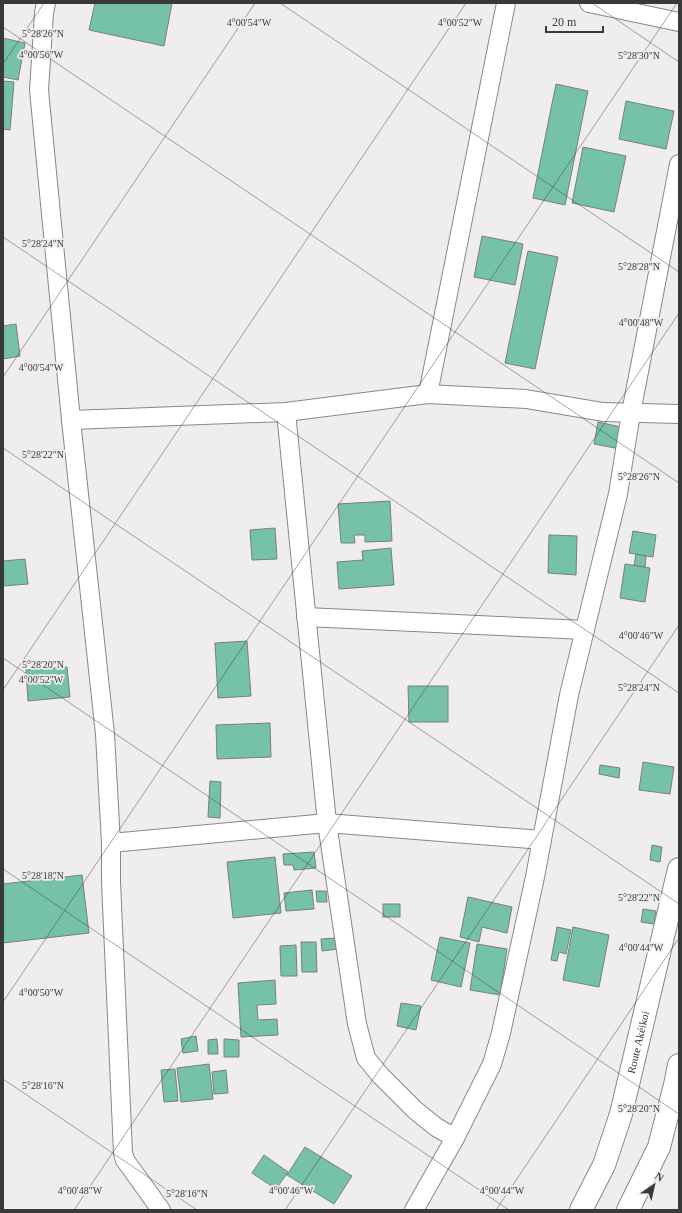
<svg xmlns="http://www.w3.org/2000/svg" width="682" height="1213" font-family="Georgia,serif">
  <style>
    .building { fill: #76c1a9; stroke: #7a7e7d }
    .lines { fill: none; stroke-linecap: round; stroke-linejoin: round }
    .minor-casing { stroke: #89878a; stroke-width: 20 }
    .tertiary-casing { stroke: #89878a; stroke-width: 24 }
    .minor { stroke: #fff; stroke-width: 18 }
    .tertiary { stroke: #fff; stroke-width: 22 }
    .ticks { fill: none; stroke: #3a393a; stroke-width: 1; stroke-opacity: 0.45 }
    .labels { text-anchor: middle; stroke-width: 3.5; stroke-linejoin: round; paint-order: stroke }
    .street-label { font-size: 11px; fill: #3a393a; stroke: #f0edf1 }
    .ticks-label { font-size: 10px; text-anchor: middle; fill: #3a393a; stroke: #f0edf1; stroke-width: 3.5; stroke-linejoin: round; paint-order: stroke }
  </style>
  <rect width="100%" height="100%" fill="#f0edf1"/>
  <g class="building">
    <path d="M95,3h77l-8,43 -75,-16z"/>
    <path d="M3,38l22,5 -7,37 -15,-3z"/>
    <path d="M3,81l11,1 -4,48 -7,-1z"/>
    <path d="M556,84l32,7 -23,114 -32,-7z"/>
    <path d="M626,101l48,10 -8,38 -47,-10z"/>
    <path d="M583,147l43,9 -12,56 -42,-9z"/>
    <path d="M482,236l41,8 -8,41 -41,-8z"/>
    <path d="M528,251l30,6 -23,112 -30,-6z"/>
    <path d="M16,324l4,32 -17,3v-33z"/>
    <path d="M598,422l27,6 -5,21 -26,-5z"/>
    <path d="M390,501l2,40 -27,1v-7h-11l1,8h-14l-3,-39z"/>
    <path d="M275,528l2,31 -25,1 -2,-30z"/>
    <path d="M633,531l23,4 -3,22 -24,-4z"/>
    <path d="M549,535l28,1 -1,39 -28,-2z"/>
    <path d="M391,548l3,37 -55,4 -2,-27 26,-2 -1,-9z"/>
    <path d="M636,554l10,2 -1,11 -11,-2z"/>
    <path d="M25,559l3,25 -25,2v-25z"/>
    <path d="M625,564l25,4 -5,34 -25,-4z"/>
    <path d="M247,641l4,55 -33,2 -3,-55z"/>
    <path d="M67,667l3,30 -42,4 -2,-31z"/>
    <path d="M408,686h40v36h-39z"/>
    <path d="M270,723l1,34 -54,2 -1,-34z"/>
    <path d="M643,762l31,5 -4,27 -31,-4z"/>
    <path d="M600,765l20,3 -1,10 -20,-4z"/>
    <path d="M210,781l11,1 -1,36 -12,-1z"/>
    <path d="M652,845l10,2 -2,15 -10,-2z"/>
    <path d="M314,852l2,16 -22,2 -1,-5h-9l-1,-11z"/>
    <path d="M275,857l6,56 -48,5 -6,-56z"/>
    <path d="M82,875l7,58 -86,10v-59z"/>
    <path d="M312,890l2,19 -28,2 -2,-18z"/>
    <path d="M316,891h10l1,11h-10z"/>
    <path d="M468,897l44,10 -5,26 -25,-6 -3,15 -19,-5z"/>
    <rect x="383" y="904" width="17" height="13"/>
    <path d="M643,909l13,2 -2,13 -13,-2z"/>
    <path d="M557,927l14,3 -5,24 -7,-2 -2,9 -6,-1z"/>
    <path d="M573,927l36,8 -10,52 -36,-7z"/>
    <path d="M440,937l30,6 -9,44 -30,-7z"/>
    <path d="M337,938l1,11 -16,2 -1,-12z"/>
    <path d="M301,942h15l1,30h-15z"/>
    <path d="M477,944l30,5 -7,46 -30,-5z"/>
    <path d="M296,945l1,31h-16l-1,-30z"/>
    <path d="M275,980l1,24 -19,1 1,15 19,-1 1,16 -37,2 -3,-54z"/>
    <path d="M401,1003l20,3 -5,24 -19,-4z"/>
    <path d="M196,1036l2,15 -15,2 -2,-14z"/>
    <path d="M217,1039l1,15h-10v-14z"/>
    <path d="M224,1039l15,1v17h-15z"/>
    <path d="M209,1064l4,35 -32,3 -4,-34z"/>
    <path d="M175,1069l3,32 -14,1 -3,-32z"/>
    <path d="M226,1070l2,23 -14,1 -2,-22z"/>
    <path d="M305,1147l47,29 -18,28 -47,-29z"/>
    <path d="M264,1155l24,17 -12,17 -24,-16z"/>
  </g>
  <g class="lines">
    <defs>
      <g id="minor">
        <path d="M46,3l-2,10 -5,77 32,330 34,314 6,109v39l12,271 2,7 36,50"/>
        <path d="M589,3l90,19"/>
        <path d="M428,394l78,-391"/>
        <path d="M286,412l41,411 30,201 9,34 14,17 35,35 21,17 19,11"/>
        <path d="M71,420l215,-8 142,-18 98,5 77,13 76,2"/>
        <path d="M306,617l279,13"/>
        <path d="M111,843l216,-20 215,17"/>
        <path d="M414,1210l41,-72 37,-74 9,-31 34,-156 34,-182 49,-201 13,-81 48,-249"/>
      </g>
      <g id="tertiary">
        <path id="s1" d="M581,1210l23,-45 17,-51 58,-245"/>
        <path d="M628,1210l31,-63 16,-62 4,-20"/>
      </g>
    </defs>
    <use href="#minor" class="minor-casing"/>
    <use href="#tertiary" class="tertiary-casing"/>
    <use href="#minor" class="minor"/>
    <use href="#tertiary" class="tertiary"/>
  </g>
  <path class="ticks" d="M280,3l399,269M592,3l87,59M3,27l676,456M3,64l41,-61M3,237l676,456M3,377l252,-374M3,448l676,456M3,658l676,456M3,690l463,-687M3,869l506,341M3,1002l674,-999M3,1079l194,131M74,1210l605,-897M285,1210l394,-585M496,1210l183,-272"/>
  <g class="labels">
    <g class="street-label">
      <text dy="4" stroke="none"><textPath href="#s1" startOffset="178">Route Akéikoi</textPath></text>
    </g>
  </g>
  <g class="ticks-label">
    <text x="249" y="26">4°00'54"W</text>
    <text x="460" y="26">4°00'52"W</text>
    <text x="43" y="37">5°28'26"N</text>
    <text x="41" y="58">4°00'56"W</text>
    <text x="639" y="59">5°28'30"N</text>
    <text x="43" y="247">5°28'24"N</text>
    <text x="639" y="270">5°28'28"N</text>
    <text x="641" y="326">4°00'48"W</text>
    <text x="41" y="371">4°00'54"W</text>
    <text x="43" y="458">5°28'22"N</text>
    <text x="639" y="480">5°28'26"N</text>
    <text x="641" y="639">4°00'46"W</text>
    <text x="43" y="668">5°28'20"N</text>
    <text x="41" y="683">4°00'52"W</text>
    <text x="639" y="691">5°28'24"N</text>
    <text x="43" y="879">5°28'18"N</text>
    <text x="639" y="901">5°28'22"N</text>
    <text x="641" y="951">4°00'44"W</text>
    <text x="41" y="996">4°00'50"W</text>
    <text x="43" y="1089">5°28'16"N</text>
    <text x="639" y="1112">5°28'20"N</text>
    <text x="80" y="1194">4°00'48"W</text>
    <text x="291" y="1194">4°00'46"W</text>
    <text x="502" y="1194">4°00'44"W</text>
    <text x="187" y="1197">5°28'16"N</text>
  </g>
  <rect width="682" height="1213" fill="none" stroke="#3a393a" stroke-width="8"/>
  <g transform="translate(654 1185) rotate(34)" stroke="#f0edf1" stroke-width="3" paint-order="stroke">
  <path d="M0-3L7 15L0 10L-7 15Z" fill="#3a393a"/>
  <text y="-6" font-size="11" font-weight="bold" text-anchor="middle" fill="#3a393a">N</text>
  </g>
  <path d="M546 26v6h57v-6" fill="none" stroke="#3a393a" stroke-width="2"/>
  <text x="552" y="26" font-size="12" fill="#3a393a" stroke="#f0edf1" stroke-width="3" paint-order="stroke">20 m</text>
</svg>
